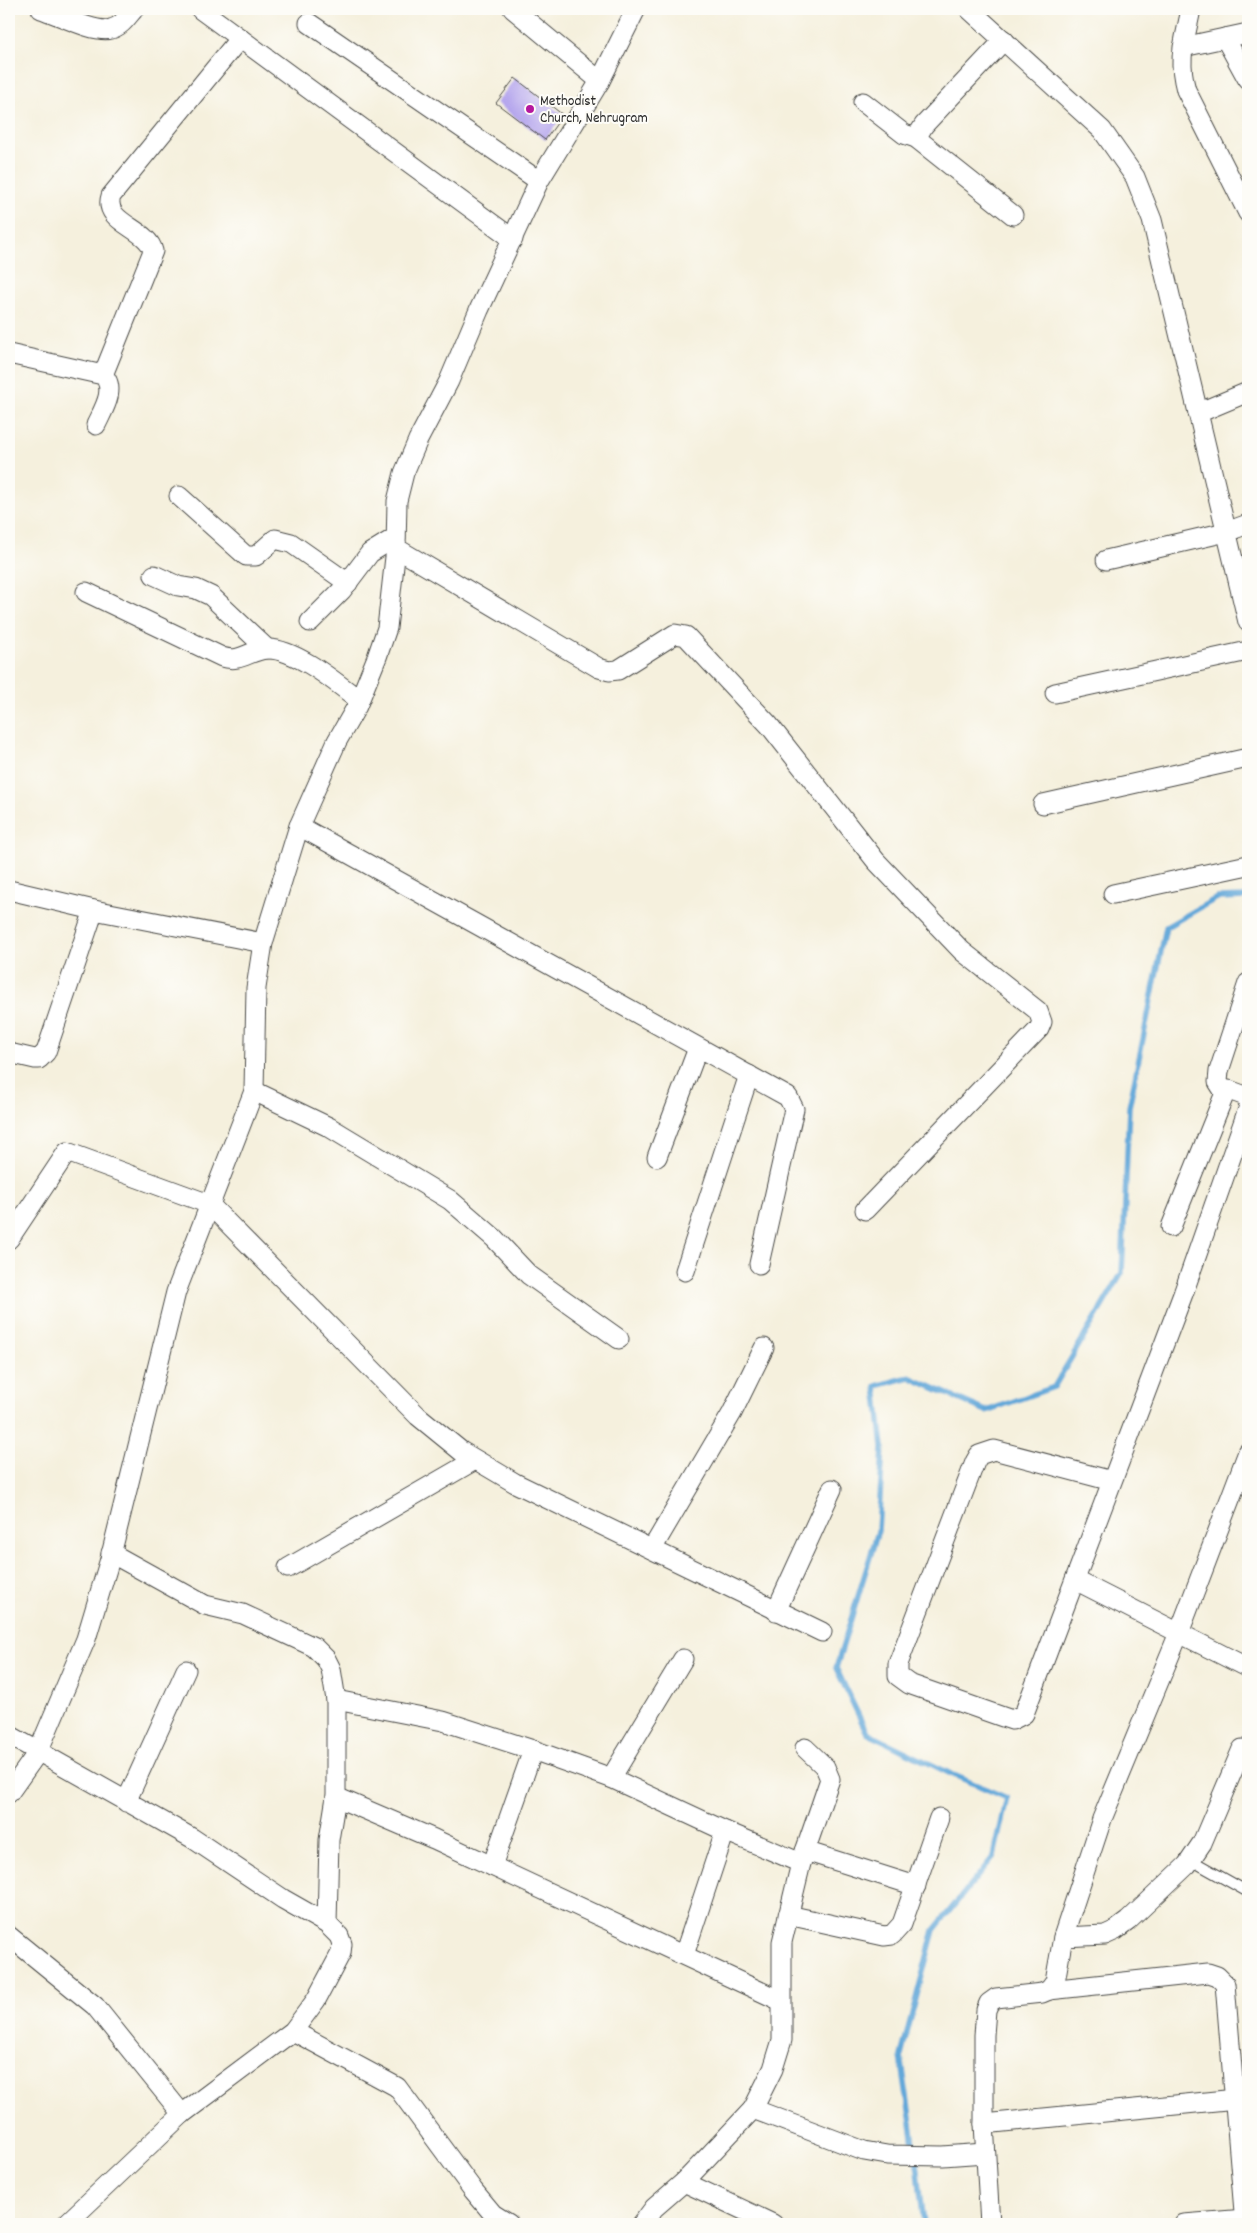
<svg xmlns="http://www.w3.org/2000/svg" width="1257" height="2233" font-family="Dekko,sans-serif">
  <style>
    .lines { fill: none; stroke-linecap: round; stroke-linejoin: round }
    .stream { stroke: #63a8d9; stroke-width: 5.5 }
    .building { fill: #b4a4ed }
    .lane-casing { stroke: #494946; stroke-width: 12 }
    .street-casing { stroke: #494946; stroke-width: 21 }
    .lane { stroke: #fff; stroke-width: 10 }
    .street { stroke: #fff; stroke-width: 19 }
    .poi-dot { fill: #b5179e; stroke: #fdfcf7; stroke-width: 2 }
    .labels { text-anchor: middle; stroke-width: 4; stroke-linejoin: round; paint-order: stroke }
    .poi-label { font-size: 15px; fill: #2b2b2b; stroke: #fdfcf7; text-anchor: start }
  </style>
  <rect width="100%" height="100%" fill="#fdfcf7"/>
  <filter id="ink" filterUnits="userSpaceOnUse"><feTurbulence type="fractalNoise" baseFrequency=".02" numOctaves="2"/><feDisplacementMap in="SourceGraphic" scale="10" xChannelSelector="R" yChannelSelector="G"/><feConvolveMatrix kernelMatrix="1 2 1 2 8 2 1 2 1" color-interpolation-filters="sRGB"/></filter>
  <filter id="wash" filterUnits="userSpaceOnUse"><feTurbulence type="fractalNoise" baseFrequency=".0096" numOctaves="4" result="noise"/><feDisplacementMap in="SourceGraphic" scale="20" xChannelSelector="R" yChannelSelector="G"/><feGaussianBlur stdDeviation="1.12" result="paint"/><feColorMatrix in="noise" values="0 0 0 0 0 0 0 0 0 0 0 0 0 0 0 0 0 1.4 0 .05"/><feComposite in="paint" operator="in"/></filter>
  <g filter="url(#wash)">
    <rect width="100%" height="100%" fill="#f5f0dd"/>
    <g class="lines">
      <path class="stream" d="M924,2224l-6,-53 -17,-115 33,-126 60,-74 13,-58 -58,-25 -82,-40 -31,-65 42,-137 5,-84 -7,-61 33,-9 77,34 68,-24 68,-114 7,-166 37,-180 51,-29 31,-1"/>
    </g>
    <g id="blocks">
      <path class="building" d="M515,78l48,37 -18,25 -49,-37z"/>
    </g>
  </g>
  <g filter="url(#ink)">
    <use href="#blocks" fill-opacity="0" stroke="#494946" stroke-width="1"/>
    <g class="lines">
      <defs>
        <path id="lane" d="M1191,1860l57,32"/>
        <g id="street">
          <path d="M41,9c16,5 55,25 70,20 11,-3 16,-12 23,-20"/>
          <path d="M200,9l313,230"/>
          <path d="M513,9l87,72"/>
          <path d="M969,9l133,121 33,47 17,43 96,402"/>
          <path d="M1191,9c-6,32 -14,48 -5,81l62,123"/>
          <path d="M309,23l230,158"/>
          <path d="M1225,38l23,42"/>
          <path d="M1183,47l65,-14"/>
          <path d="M863,102l41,32 12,4 97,77"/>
          <path d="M916,138l8,-13 80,-85"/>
          <path d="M9,354l94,21c14,14 0,35 -7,50"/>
          <path d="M103,375l50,-124c-5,-23 -51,-28 -42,-55l129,-158"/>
          <path d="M1198,413l50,-21"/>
          <path d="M179,496l67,60h10l19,-17 16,4 57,40"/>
          <path d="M396,548l203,120 10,3 9,-1 57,-36 11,2 83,89 107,136 86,90 76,60 4,11 -3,7 -174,181"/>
          <path d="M1106,560l120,-28 22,-8"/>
          <path d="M154,575l24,11 18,3 15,7 56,53"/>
          <path d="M86,592l136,65c19,6 26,-6 44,-8 28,-2 72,35 93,51"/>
          <path d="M310,622l32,-32 28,-37 26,-16"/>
          <path d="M1055,693l193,-42"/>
          <path d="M1043,804l205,-46"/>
          <path d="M299,826l489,271 6,12 -35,155"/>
          <path d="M9,890l85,20 169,33"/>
          <path d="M1113,894l135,-29"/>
          <path d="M9,1053l26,6h4l7,-7 48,-142"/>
          <path d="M254,1091l75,36 121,73 44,38 35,37 90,64"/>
          <path d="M1225,1093l-7,-11 1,-11 29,-88"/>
          <path d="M657,1157l41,-109"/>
          <path d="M1171,1227l54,-134 4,-3 19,7"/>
          <path d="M9,1239l58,-87 142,52 209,212 43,35 54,32 307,149"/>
          <path d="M685,1271l64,-196"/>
          <path d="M1112,1481l-118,-31 -15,5 -4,7 -77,202v12l11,8 94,33 9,3 12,-6 159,-420 65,-185"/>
          <path d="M652,1549l80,-136 32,-65"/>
          <path d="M111,1553l94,52 38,9 71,33 12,12 5,10 5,31v97l-7,43 -2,84"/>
          <path d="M288,1568l187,-108"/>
          <path d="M1075,1580l173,88"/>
          <path d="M776,1611l56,-122"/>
          <path d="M336,1700l107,21 90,29 78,28 114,53"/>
          <path d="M9,1735l183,103 91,61 44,25 12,12 3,8 -1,9 -25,47 -23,31 -111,83 -116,110"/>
          <path d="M611,1778l72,-119"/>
          <path d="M9,1793l29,-41 48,-113 24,-80 66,-267 78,-201 2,-103 7,-45 36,-117 38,-85 20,-35 20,-49 10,-29 9,-80 1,-47 7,-28 14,-33 31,-59 30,-71 60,-129 61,-100 36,-72"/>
          <path d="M336,1797l98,42 347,162"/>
          <path d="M126,1802l60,-132"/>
          <path d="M805,1851l111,35"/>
          <path d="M801,1863l29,-84 -5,-12 -20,-19"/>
          <path d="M492,1866l41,-116"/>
          <path d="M788,1915l96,21 8,-1 10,-11 37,-106"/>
          <path d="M9,1936l86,70 87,108"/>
          <path d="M1063,1937l42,-2 11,-5 12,-9 59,-56 15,-22 40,-94"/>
          <path d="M684,1955l41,-124 76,32 -19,79v98l-9,29 -20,40"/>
          <path d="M1049,1990l159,-17 9,3 8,8 20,240"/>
          <path d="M293,2031l104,56 76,103 20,24 16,10"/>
          <path d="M984,2124l252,-25"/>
          <path d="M684,2182l89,42"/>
          <path d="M642,2224l12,-16 30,-26 69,-73 111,42 23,4 56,1 42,-3"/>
          <path d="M990,2224l-6,-100v-89l2,-25 3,-7 7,-5 46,-5 7,-3 6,-8 8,-45 39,-118 77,-186 69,-181"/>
          <path d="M1184,2224l61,-5"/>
        </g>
      </defs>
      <use href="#lane" class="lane-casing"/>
      <use href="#street" class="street-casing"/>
      <use href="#lane" class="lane"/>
      <use href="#street" class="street"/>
    </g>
  </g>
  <circle class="poi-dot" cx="530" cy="109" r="5"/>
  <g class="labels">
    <g class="poi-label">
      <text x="540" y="105">Methodist<tspan x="540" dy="17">Church, Nehrugram</tspan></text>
    </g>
  </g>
  <rect width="1257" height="2233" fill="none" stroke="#fdfcf7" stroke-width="30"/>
</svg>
